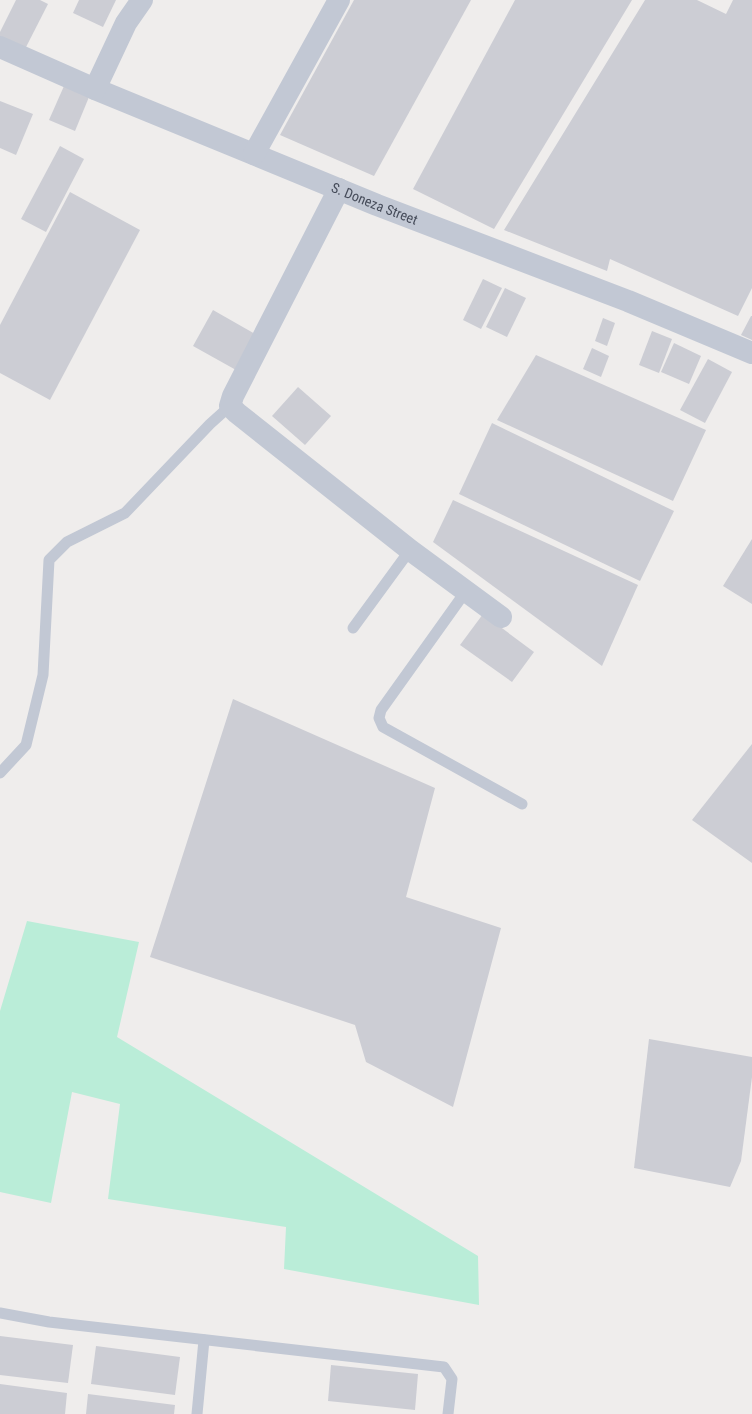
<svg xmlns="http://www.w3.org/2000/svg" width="752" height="1414" font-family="'Roboto Condensed',sans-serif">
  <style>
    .green { fill: #baedd8 }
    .building { fill: #cccdd4 }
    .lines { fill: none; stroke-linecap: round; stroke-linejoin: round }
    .service { stroke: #c2c8d4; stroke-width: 11 }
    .minor { stroke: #c2c8d4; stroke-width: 22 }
    .labels { text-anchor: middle; stroke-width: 4; stroke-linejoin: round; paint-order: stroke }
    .street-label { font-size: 14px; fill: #454b59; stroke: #fff }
  </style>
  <rect width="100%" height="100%" fill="#efedec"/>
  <path class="green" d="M27,921l112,21 -22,95 361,219 1,49 -195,-36 2,-42 -178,-28 12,-95 -48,-12 -21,111 -51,-11v-181z"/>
  <g class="building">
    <path d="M16,0h24l8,4 -25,49 -23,-12v-9z"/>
    <path d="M79,0h37l-13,27 -30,-14z"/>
    <path d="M354,0h117l-97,176 -94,-41z"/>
    <path d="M515,0h117l-138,229 -81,-40z"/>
    <path d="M645,0h52l29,14 7,-14h19v288l-14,28 -128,-57 -3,12 -103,-41z"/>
    <path d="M64,86l25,11 -14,34 -26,-11z"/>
    <path d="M0,101l33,13 -17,41 -16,-7z"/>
    <path d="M60,146l24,13 -38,73 -25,-13z"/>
    <path d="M70,192l70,38 -90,170 -50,-27v-48z"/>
    <path d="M483,279l19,9 -21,41 -18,-9z"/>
    <path d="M505,288l21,10 -19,39 -21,-10z"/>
    <path d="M213,310l44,25 -21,35 -43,-24z"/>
    <path d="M751,316h1v24l-11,-5z"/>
    <path d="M603,318l12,5 -8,23 -12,-5z"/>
    <path d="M652,331l20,8 -13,34 -20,-8z"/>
    <path d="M674,343l27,13 -12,28 -28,-12z"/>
    <path d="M592,348l17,8 -8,21 -18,-8z"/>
    <path d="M536,355l170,75 -33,71 -176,-81z"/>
    <path d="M708,359l24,13 -27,51 -25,-13z"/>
    <path d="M298,387l33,29 -26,29 -33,-29z"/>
    <path d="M492,423l182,88 -34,70 -181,-87z"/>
    <path d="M453,500l185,85 -36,81 -169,-124z"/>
    <path d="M752,539v65l-29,-18z"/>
    <path d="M483,614l51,38 -22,30 -52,-37z"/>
    <path d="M233,699l202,89 -29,109 95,31 -48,179 -87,-45 -11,-37 -205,-68z"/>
    <path d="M752,744v119l-60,-43z"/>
    <path d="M649,1039l103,18v20l-11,84 -11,26 -96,-19z"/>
    <path d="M0,1336l73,9 -5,38 -68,-8z"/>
    <path d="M96,1346l84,11 -5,38 -84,-11z"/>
    <path d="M331,1365l87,9 -3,36 -87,-9z"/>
    <path d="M0,1384l67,9 -2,21h-65z"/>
    <path d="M88,1394l87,11 -1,9h-88z"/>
  </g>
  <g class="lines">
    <g class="service">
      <path d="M466,591l-85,119 -2,8 4,9 139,77"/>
      <path d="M353,628l57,-78"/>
      <path d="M0,773l26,-28 17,-70 6,-115 18,-18 58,-29 85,-89 20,-18"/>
      <path d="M0,1313l49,9 395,45 8,12 -4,35"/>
      <path d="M197,1414l7,-74"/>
    </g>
    <g class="minor">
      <path id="s1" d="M0,47l95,42 282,116 251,96 124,52"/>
      <path d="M95,89l31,-66 16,-23"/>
      <path d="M254,154l85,-154"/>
      <path d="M339,189l-106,207 -3,10 7,7 173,137 91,67"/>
    </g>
  </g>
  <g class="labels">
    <g class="street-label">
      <text dy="5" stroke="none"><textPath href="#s1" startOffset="406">S. Doneza Street</textPath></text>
    </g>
  </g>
</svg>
